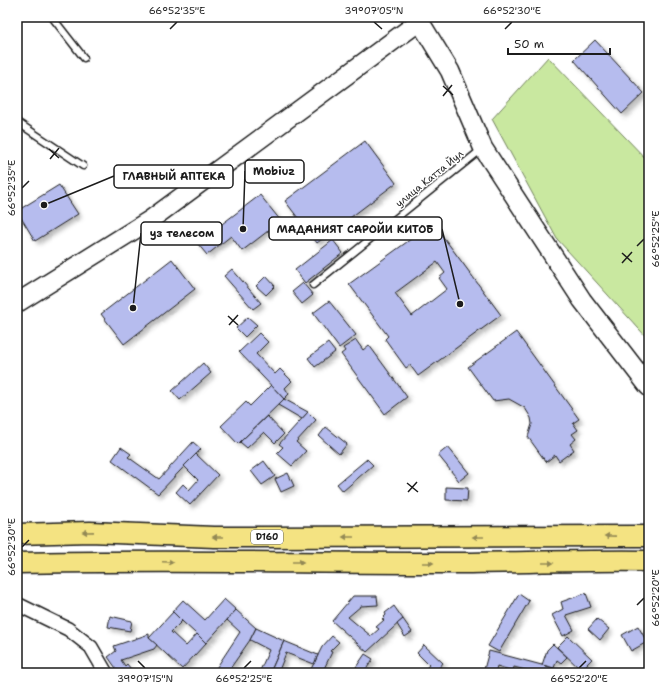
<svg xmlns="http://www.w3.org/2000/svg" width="666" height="690" font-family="'Shantell Sans',sans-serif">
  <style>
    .green { fill: #c9e8a0; stroke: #72825e }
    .building { fill: #b6bcee; stroke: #1c1c1c; fill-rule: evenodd; filter: url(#shadow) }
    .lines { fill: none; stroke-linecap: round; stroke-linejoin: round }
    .lane-casing { stroke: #1c1c1c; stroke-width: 9 }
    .street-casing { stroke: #1c1c1c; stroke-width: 16 }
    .secondary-casing { stroke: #1c1c1c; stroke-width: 21 }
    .primary-casing { stroke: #1c1c1c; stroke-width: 23 }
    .lane { stroke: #fff; stroke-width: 6 }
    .street { stroke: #fff; stroke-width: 13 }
    .secondary { stroke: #fff; stroke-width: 18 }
    .primary { stroke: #f4e382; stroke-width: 20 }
    .oneway { fill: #938954 }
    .ticks { fill: none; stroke: #1c1c1c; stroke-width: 1.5 }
    .labels { text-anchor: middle; stroke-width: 3; stroke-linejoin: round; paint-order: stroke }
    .shield { fill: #fff; stroke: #606060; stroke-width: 1 }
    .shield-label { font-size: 9px; font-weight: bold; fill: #1c1c1c }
    .street-label { font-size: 10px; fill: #1c1c1c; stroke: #fff }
    .leader { fill: none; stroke: #1c1c1c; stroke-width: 1.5 }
    .callout-dot { fill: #1c1c1c; stroke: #fff; stroke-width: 1.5 }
    .callout { fill: #fff; stroke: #1c1c1c; stroke-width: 1.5 }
    .callout-label { font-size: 11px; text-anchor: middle; font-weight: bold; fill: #1c1c1c }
    .neatline { fill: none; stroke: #1c1c1c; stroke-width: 1.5 }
    .ticks-label { font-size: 10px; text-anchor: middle; fill: #1c1c1c }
  </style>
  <defs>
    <filter id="shadow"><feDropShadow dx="3.5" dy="3.5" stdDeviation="2" flood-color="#0004"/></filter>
  </defs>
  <rect width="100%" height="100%" fill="#fff"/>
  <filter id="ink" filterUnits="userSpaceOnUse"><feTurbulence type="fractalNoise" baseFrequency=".025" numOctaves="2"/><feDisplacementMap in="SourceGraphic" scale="8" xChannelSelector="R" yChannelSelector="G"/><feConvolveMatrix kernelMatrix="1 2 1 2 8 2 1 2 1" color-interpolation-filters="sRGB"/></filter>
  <g filter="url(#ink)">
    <path class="green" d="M548,57l101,105v178l-92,-101 -65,-120z"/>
    <g class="building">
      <path d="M595,40l49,53 -22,21 -48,-54z"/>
      <path d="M365,141l31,42 -79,60 -32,-42z"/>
      <path d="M59,185l19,29 -43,27 -18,-30z"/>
      <path d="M260,195l21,26 -39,30 -11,-15 -24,19 -10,-12z"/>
      <path d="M433,223l68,92 -83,61 -8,-11 -4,3 -21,-29 3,-3 -39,-52zM437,262l8,11 -6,5 8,11 -35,27 -17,-23z"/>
      <path d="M333,240l10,13 -38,30 -10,-13z"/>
      <path d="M172,259l23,30 -71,55 -23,-30z"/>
      <path d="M232,269l29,34 -8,6 -29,-33z"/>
      <path d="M266,276l9,10 -9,9 -10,-9z"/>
      <path d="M303,283l10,12 -11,9 -10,-12z"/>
      <path d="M329,301l27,34 -17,13 -26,-35z"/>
      <path d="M248,317l9,8 -12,12 -9,-9z"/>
      <path d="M516,332l63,87 -6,4 5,7 -6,4 4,5 -6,5 4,6 -15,11 -4,-6 -9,7 -18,-25 4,-13 -1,-6 -6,-10 -16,-9 -16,2 -25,-34z"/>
      <path d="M259,333l9,9 -12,12 19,20 5,-5 12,12 -7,7 4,6 -5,5 -45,-47z"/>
      <path d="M356,340l7,10 6,-5 38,52 -22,17 -44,-60 4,-3 -2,-3z"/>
      <path d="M328,343l7,9 -20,15 -7,-9z"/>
      <path d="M203,363l8,10 -31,27 -8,-9z"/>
      <path d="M271,385l13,14 -46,45 -17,-18 25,-24 4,4z"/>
      <path d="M284,399l24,13 -6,7 -24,-14z"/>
      <path d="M308,412l8,8 -20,22 10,9 -14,15 -15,-13 6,-6 -4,-3z"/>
      <path d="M267,416l17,18 -9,9 -11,-11 -17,16 -7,-6z"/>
      <path d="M326,427l21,17 -8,10 -20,-18z"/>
      <path d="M193,442l8,7 -43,45 -46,-34 9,-13 10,7 -3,3 31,22z"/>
      <path d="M448,447l21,26 -10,8 -21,-26z"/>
      <path d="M196,454l22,21 -28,30 -14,-13 7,-8 6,6 9,-10 -14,-14z"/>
      <path d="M367,459l6,6 -30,26 -6,-7z"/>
      <path d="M264,461l11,15 -13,9 -11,-14z"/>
      <path d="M288,473l6,13 -13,6 -6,-13z"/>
      <path d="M446,487l22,1 -1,13 -21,-1z"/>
      <path d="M586,593l5,14 -25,8 8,15 -11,6 -11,-21 11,-6 -2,-7z"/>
      <path d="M519,594l10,7 -30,51 -11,-6z"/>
      <path d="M353,596h24l1,9 -17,1 -13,11 23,19 8,-7 -3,-2 8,-7 -2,-1 4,-4 -1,-2 9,-7 9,13 -36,33 -35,-31z"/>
      <path d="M224,599l12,11 -30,33 -34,-31 11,-12 22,20z"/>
      <path d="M236,610l20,18 -6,12 -23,33h-14l27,-41 -13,-12z"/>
      <path d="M173,612l9,9 -11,11 15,14 11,-12 9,9 -24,26 -33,-31z"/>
      <path d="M110,616l22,5 -2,10 -22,-4z"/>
      <path d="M403,619l9,13 -7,5 -8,-13z"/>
      <path d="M597,619l12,10 -9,11 -12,-11z"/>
      <path d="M638,626l9,16 -16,9 -9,-16z"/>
      <path d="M256,628l28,13 -14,32h-11l10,-23 -19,-10z"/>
      <path d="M149,634v4l8,7 -3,4 -33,11 4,6 2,-2 7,9h-18l2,-2 -10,-14 8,-6 -2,-5z"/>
      <path d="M332,636l7,6 -9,9 2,1 -10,21h-13l13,-26z"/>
      <path d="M568,636l24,23 -11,11 -24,-23z"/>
      <path d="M284,641l34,14 -4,9 -28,-11 -8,20h-8z"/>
      <path d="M553,644l14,13 -6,6 -4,-3 -3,8 -12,-3 5,-15z"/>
      <path d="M424,645l19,18 -8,10h-13l7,-8 -12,-12z"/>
      <path d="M489,651l64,17 -2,5h-14l-23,-6 -1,4 -16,-5 -2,7h-12z"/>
      <path d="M365,654l8,5 -8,12 2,2h-15z"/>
    </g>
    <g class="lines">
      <defs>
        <g id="lane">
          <path d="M52,17l32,41"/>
          <path d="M17,122l66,44"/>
          <path d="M313,285l169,-136"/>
        </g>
        <path id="street" d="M17,604l51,25 23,18 15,26"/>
        <g id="secondary">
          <path d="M417,17l33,54 33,77 99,152 67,87"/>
          <path d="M17,303l133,-83 270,-199"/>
        </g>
        <g id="primary">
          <path d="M17,534l73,-2 124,5 435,-1"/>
          <path d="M17,563c141,-3 282,0 422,0 70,0 140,-3 210,-2"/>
        </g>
      </defs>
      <use href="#lane" class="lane-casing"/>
      <use href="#street" class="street-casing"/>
      <use href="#secondary" class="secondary-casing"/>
      <use href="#primary" class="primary-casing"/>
      <use href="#lane" class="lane"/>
      <use href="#street" class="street"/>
      <use href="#secondary" class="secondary"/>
      <use href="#primary" class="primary"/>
    </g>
    <defs><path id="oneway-solid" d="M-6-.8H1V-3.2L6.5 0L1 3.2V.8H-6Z"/></defs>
    <g class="oneway">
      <use href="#oneway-solid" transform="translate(88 532) rotate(179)"/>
      <use href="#oneway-solid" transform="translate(610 536) rotate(-179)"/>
      <use href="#oneway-solid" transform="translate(218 537) rotate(-180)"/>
      <use href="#oneway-solid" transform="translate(348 537) rotate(180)"/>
      <use href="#oneway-solid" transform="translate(478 537) rotate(-180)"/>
      <use href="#oneway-solid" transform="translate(168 562) rotate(2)"/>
      <use href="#oneway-solid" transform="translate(298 562)"/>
      <use href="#oneway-solid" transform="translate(428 563)"/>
      <use href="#oneway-solid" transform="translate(548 563)"/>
    </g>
  </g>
  <path class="ticks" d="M374,22l8,7M170,29l7,-7M505,29l7,-7M443,86l10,9M443,96l9,-11M49,149l10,9M50,159l9,-11M22,188l7,-7M637,246l7,-7M622,253l10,9M622,263l10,-11M228,316l10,9M229,325l9,-10M407,483l11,9M408,492l9,-10M22,547l7,-7M637,605l7,-7M138,661l7,7M244,668l7,-7M579,668l7,-7"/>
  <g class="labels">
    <rect class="shield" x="251" y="530" width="32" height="14" rx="3"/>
    <g class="shield-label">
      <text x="267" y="540">D160</text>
    </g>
    <g class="street-label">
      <text transform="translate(429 178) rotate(-39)" y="4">улица Катта Йул</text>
    </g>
  </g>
  <path class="leader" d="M243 229L245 171M44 205L114 176M460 304L442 229M133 308L141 233"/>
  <g class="callout-dot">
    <circle cx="243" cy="229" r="4"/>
    <circle cx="44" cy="205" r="4"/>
    <circle cx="460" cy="304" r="4"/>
    <circle cx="133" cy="308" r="4"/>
  </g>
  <g class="callout">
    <rect x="245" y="160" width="59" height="23" rx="4"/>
    <rect x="114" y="165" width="119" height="23" rx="4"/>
    <rect x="269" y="217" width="173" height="23" rx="4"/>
    <rect x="141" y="222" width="81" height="23" rx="4"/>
  </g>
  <g class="callout-label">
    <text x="274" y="175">Mobiuz</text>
    <text x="174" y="180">ГЛАВНЫЙ АПТЕКА</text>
    <text x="355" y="233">МАДАНИЯТ САРОЙИ КИТОБ</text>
    <text x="182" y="237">уз телесом</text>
  </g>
  <rect width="666" height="690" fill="none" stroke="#fff" stroke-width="44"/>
  <path d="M508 48v6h102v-6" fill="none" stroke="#1c1c1c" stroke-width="2"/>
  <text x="514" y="48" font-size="12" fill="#1c1c1c" stroke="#ffffff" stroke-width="3" paint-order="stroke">50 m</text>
  <rect x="22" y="22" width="622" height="646" class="neatline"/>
  <g class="ticks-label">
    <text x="177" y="14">66°52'35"E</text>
    <text x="374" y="14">39°07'05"N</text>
    <text x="512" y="14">66°52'30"E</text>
    <text transform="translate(11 188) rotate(-90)" y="4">66°52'35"E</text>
    <text transform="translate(655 239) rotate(-90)" y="4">66°52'25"E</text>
    <text transform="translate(11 547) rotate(-90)" y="4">66°52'30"E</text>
    <text transform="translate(655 598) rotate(-90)" y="4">66°52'20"E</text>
    <text x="145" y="682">39°07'15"N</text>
    <text x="244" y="682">66°52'25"E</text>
    <text x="579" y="682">66°52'20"E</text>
  </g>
</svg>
